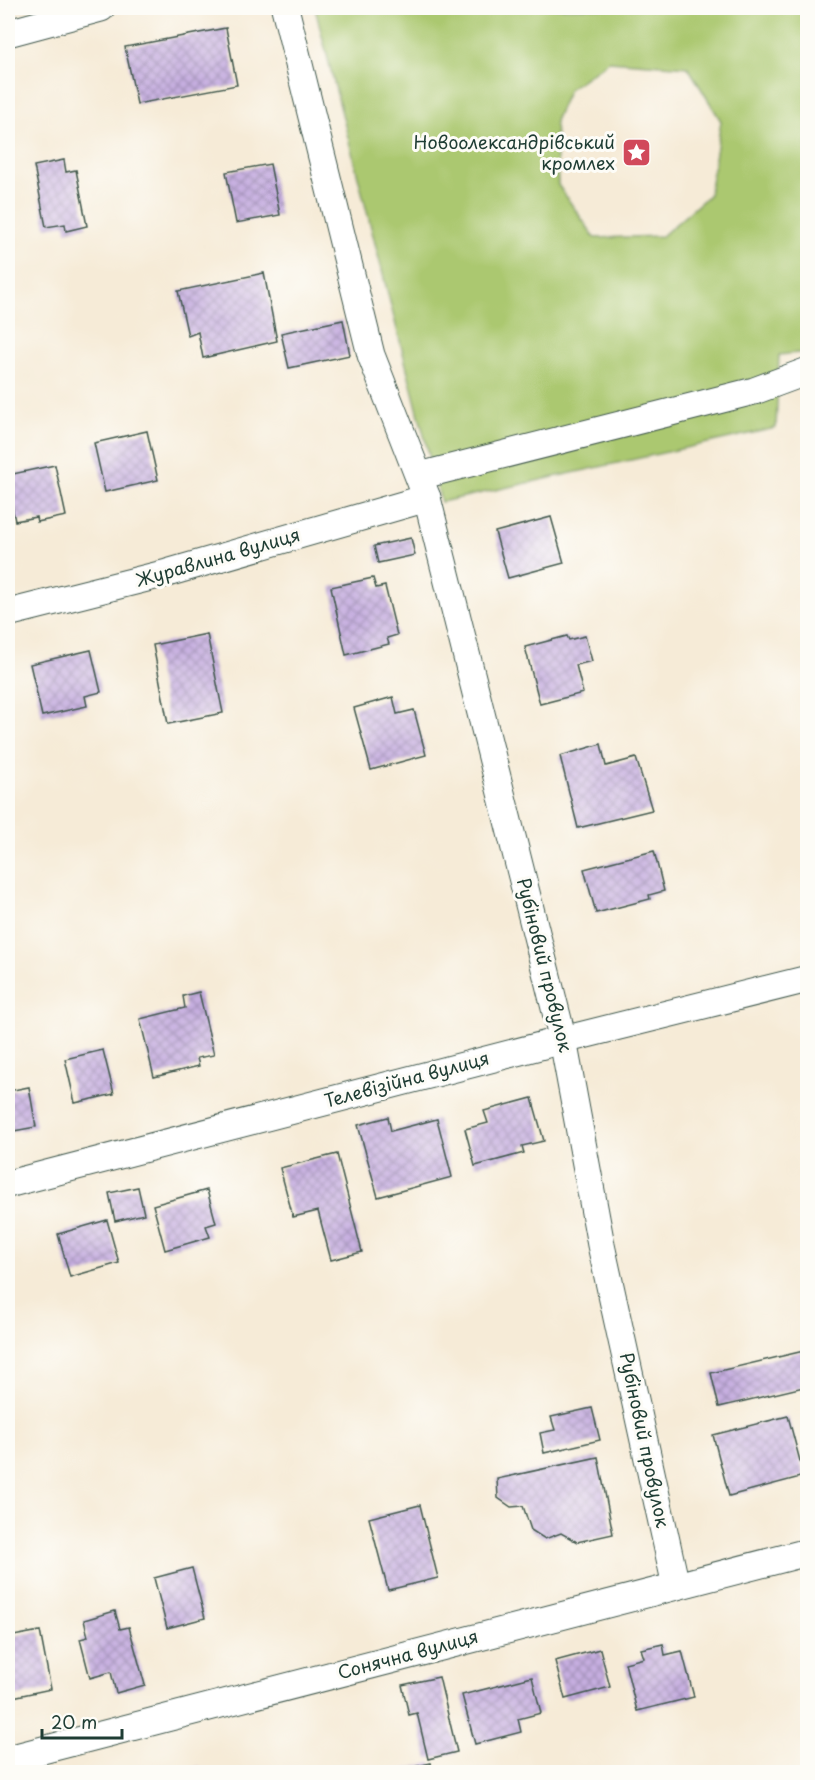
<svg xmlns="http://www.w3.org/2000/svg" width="815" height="1780" font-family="'Playpen Sans',sans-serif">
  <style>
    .grass { fill: #abc86f; stroke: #658252; stroke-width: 1.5; fill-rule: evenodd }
    .building { fill: url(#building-cross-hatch) }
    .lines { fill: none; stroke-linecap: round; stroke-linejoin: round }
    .minor-casing { stroke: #3f574c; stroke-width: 29 }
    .minor { stroke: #fff; stroke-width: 27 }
    .labels { text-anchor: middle; stroke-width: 6; stroke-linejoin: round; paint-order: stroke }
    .poi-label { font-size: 18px; fill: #1f3d34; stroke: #fdfcf7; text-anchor: end }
    .street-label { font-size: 18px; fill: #1f3d34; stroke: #fdfcf7 }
  </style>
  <defs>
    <pattern id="building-cross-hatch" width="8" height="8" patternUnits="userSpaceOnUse" patternTransform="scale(1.5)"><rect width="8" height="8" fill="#c6aee0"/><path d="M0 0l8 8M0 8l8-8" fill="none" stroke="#a08fb6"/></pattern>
  </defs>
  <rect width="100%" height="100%" fill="#fdfcf7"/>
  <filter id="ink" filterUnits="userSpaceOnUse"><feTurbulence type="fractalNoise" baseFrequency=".0167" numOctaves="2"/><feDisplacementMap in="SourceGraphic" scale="12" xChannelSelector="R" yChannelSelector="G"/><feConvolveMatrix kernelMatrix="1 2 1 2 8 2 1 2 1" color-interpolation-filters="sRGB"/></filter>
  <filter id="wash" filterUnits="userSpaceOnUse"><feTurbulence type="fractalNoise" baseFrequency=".008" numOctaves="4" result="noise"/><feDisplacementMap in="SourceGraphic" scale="24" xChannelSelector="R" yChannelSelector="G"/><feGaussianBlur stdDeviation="1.35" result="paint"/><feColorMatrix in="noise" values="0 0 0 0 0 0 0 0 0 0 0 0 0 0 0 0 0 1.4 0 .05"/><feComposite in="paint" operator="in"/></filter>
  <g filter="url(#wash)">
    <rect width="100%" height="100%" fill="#f6ebd7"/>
    <path class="grass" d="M315,8h492v344l-28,3 -3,73 -335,74zM609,61l79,6 33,54 -12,74 -47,41 -67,2 -37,-53 -3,-64 14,-32z"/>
    <g id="blocks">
      <g class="building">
        <path d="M226,28l11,57 -100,19 -12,-57z"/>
        <path d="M64,160l2,12 10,-2 11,56 -21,5 -1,-7 -19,3 -12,-61z"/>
        <path d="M270,164l10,51 -44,8 -10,-51z"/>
        <path d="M264,273l13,68 -74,17 -5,-26 -10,4 -10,-45z"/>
        <path d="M343,320l7,35 -61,13 -8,-35z"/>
        <path d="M147,431l11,49 -53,12 -11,-49z"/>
        <path d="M55,465l11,51 -29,6 -1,-5 -21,4 -7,-35v-11z"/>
        <path d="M551,517l13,46 -56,15 -13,-46z"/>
        <path d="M411,538l4,17 -37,8 -4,-17z"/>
        <path d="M373,578l3,10 9,-2 12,49 -10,3 2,6 -43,11 -15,-68z"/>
        <path d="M207,634l16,79 -55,11 -15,-79z"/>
        <path d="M567,636l2,4 16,-4 7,25 -16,4 7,28 -43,11 -15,-57z"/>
        <path d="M91,650l10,42 -16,4 2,10 -45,10 -12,-52z"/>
        <path d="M393,697l4,17 17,-4 12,45 -55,15 -17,-62z"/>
        <path d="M601,744l5,22 30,-8 16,52 -74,18 -18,-72z"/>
        <path d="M654,851l10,40 -15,4 1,4 -54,14 -12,-44z"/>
        <path d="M199,992l15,63 -17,3 2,8 -45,11 -14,-58 45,-11 -2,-12z"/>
        <path d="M103,1050l11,44 -39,9 -10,-44z"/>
        <path d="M29,1087l7,40 -28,5v-41z"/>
        <path d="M532,1098l12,43 -22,5 2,7 -49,13 -10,-37 23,-6 -4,-12z"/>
        <path d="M388,1117l3,14 46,-12 15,58 -74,20 -20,-72z"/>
        <path d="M337,1154l25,98 -31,8 -13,-49 -25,6 -13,-49z"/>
        <path d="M138,1187l6,27 -29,7 -6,-28z"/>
        <path d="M207,1190l9,33 -10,3 4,11 -45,13 -12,-45z"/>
        <path d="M107,1220l12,43 -49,14 -12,-43z"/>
        <path d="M808,1350v36l-89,21 -8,-34z"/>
        <path d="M592,1408l8,32 -56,13 -4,-20 15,-3 -4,-13z"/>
        <path d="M788,1416l16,60 -75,20 -16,-61z"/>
        <path d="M598,1457l15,77 -36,8 -16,-9 -16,6 -14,-9 -8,-24 -12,1 -13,-9 -1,-19z"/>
        <path d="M420,1505l18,73 -50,12 -19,-72z"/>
        <path d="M192,1568l13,50 -38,10 -13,-50z"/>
        <path d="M115,1611l5,18 9,-2 16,58 -29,8 -5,-21 -21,6 -10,-39 8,-2 -4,-17z"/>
        <path d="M40,1631l11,58 -43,9v-61z"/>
        <path d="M663,1644l2,11 17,-4 12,46 -57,14 -12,-48 19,-5 -3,-9z"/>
        <path d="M600,1649l10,38 -45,12 -10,-38z"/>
        <path d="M439,1677l18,75 -29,7 -11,-46 -8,2 -7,-30z"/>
        <path d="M532,1677l9,36 -23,6 3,13 -46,12 -13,-49z"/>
        <path d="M431,1763l2,9h-40z"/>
        <path d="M200,1766l2,6h-25z"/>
      </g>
    </g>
  </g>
  <g filter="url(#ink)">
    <use href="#blocks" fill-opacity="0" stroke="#3f574c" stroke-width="1.5"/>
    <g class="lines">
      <defs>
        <g id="minor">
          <path d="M285,8l86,347 56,143 136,542 38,205 75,341"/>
          <path d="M8,33l93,-25"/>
          <path d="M419,476l335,-85 54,-20"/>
          <path d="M8,613l159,-40 260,-75"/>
          <path d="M8,1184l555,-144 245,-61"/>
          <path d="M8,1759l800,-207"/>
        </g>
      </defs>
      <use href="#minor" class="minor-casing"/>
      <use href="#minor" class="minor"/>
    </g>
  </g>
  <defs>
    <symbol id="sight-square" viewBox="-11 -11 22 22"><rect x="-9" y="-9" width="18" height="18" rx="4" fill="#d1495b" stroke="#fdfcf7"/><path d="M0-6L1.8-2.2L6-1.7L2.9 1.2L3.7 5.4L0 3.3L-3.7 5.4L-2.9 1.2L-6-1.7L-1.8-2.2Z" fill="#fff"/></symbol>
  </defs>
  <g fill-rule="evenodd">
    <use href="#sight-square" x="620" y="136" width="33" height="33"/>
  </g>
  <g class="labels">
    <g class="poi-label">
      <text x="615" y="149">Новоолександрівський<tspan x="615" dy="21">кромлех</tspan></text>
    </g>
    <g class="street-label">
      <text transform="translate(218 558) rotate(-16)" y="6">Журавлина вулиця</text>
      <text transform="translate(544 965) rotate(76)" y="6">Рубіновий провулок</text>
      <text transform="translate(407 1080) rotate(-15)" y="6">Телевізійна вулиця</text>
      <text transform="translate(644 1440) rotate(78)" y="6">Рубіновий провулок</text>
      <text transform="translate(408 1655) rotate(-15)" y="6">Сонячна вулиця</text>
    </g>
  </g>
  <rect width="815" height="1780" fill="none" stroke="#fdfcf7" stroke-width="30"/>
  <path d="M42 1729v9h80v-9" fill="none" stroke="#1f3d34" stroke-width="3"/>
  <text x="51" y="1729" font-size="18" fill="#1f3d34" stroke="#fdfcf7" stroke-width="4.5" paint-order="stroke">20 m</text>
</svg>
